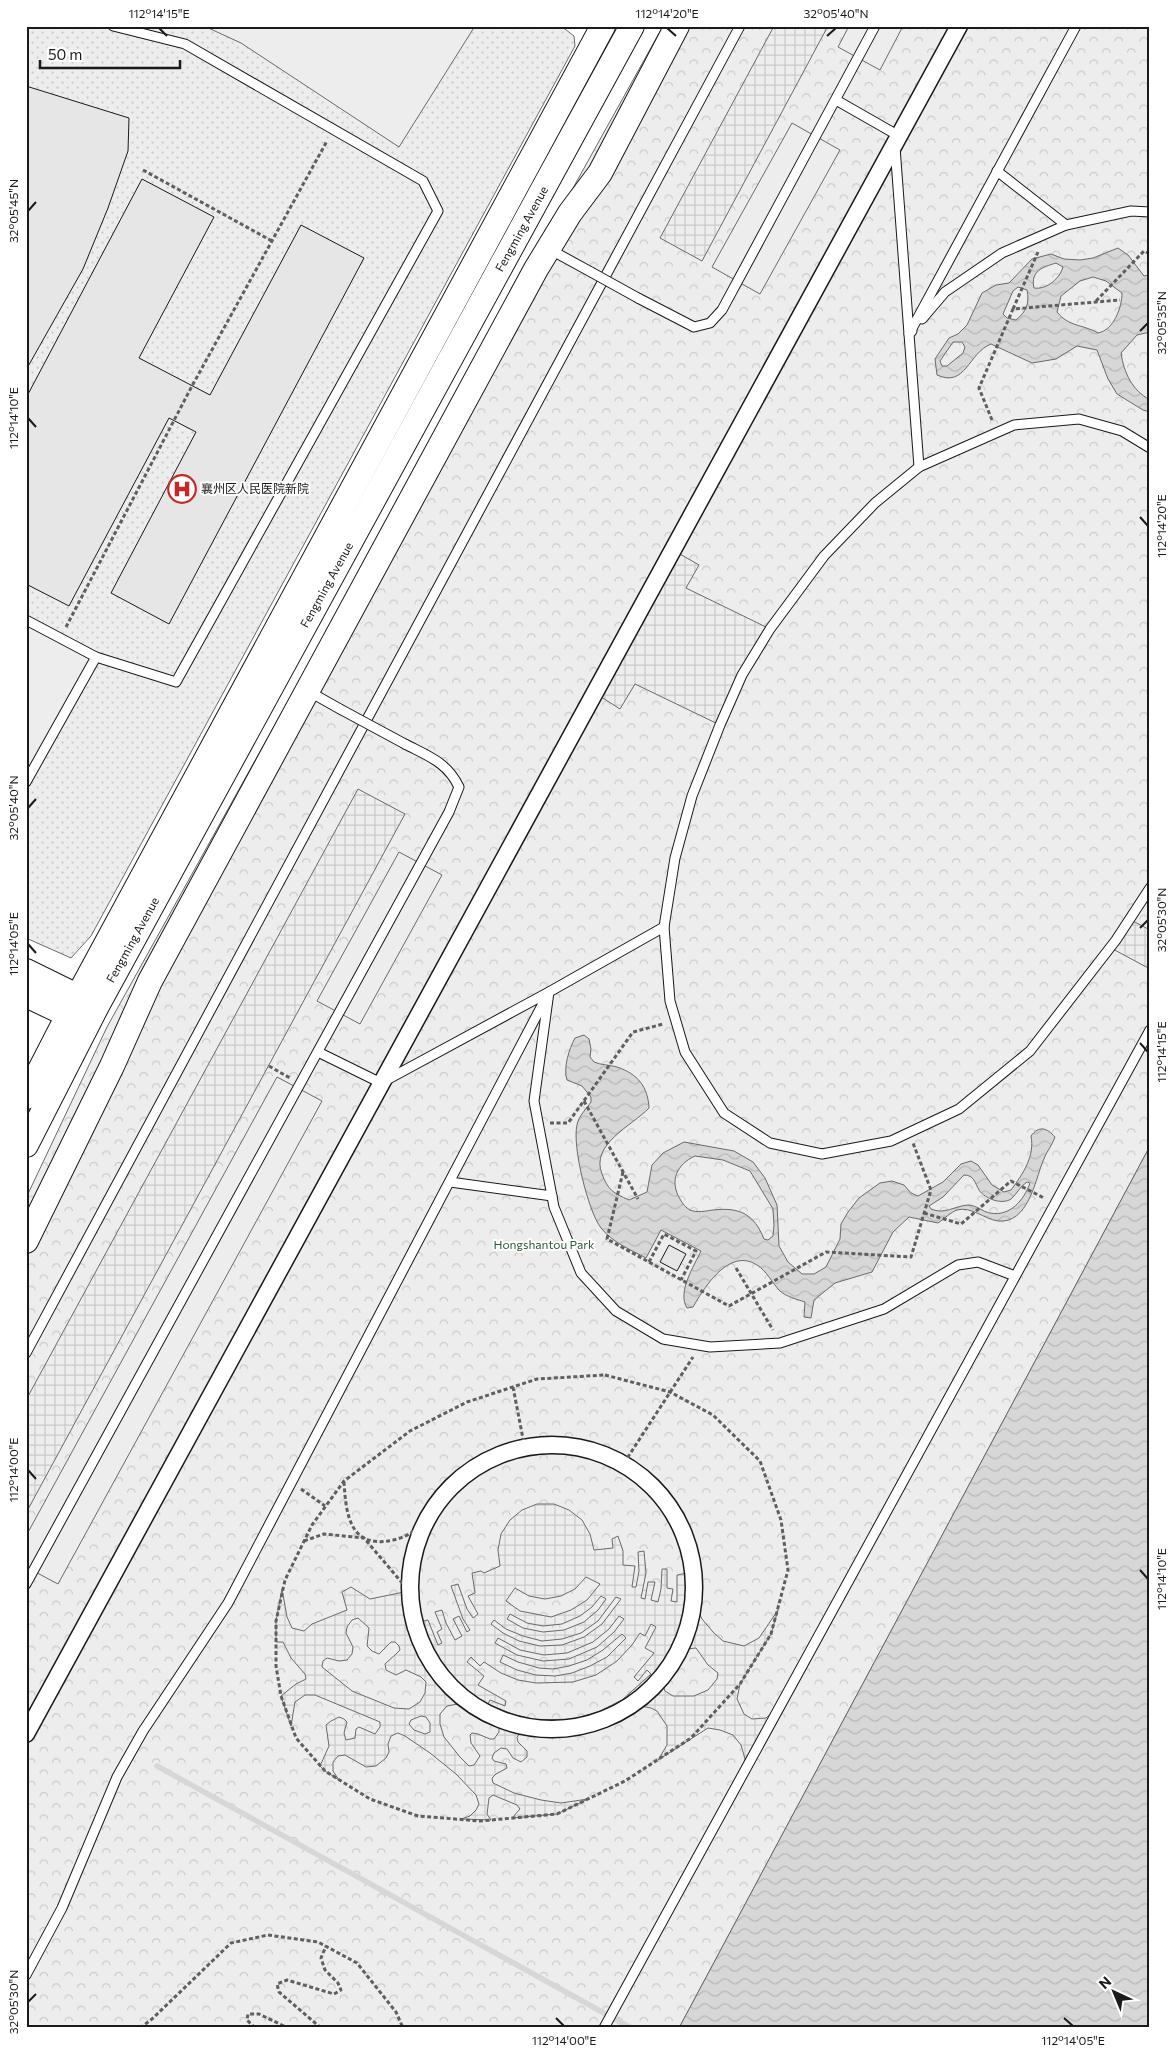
<svg xmlns="http://www.w3.org/2000/svg" width="1176" height="2054" font-family="Commissioner,'Noto Sans SC',sans-serif">
  <style>
    .grass { fill: url(#grass-dots); stroke: #6a6a6a }
    .park { fill: url(#park-crowns); stroke: #6a6a6a }
    .pitch { fill: #ededed; stroke: #6a6a6a }
    .plaza { fill: url(#plaza-grid); stroke: #6a6a6a; fill-rule: evenodd }
    .water { fill: url(#water-waves); stroke: #6a6a6a; fill-rule: evenodd }
    .lines { fill: none; stroke-linecap: round; stroke-linejoin: round }
    .stream { stroke: #d7d7d7; stroke-width: 5.5 }
    .building { fill: #e6e6e6; stroke: #1a1a1a }
    .lane-casing { stroke: #1a1a1a; stroke-width: 11 }
    .street-casing { stroke: #1a1a1a; stroke-width: 19 }
    .secondary-casing { stroke: #1a1a1a; stroke-width: 26 }
    .path { stroke: #5f5f5f; stroke-width: 3; stroke-dasharray: 4 2.5; stroke-linecap: butt }
    .lane { stroke: #fff; stroke-width: 9 }
    .street { stroke: #fff; stroke-width: 16 }
    .secondary { stroke: #fff; stroke-width: 24 }
    .lane-bridge-casing { stroke: #1a1a1a; stroke-width: 11; stroke-linecap: butt }
    .lane-bridge { stroke: #fff; stroke-width: 9 }
    .ticks { fill: none; stroke: #1a1a1a; stroke-width: 2 }
    .labels { text-anchor: middle; stroke-width: 4; stroke-linejoin: round; paint-order: stroke }
    .street-label { font-size: 12px; fill: #1a1a1a; stroke: #fff }
    .poi-label { font-size: 12px; fill: #1a1a1a; stroke: #fff; text-anchor: start }
    .park-label { font-size: 12px; fill: #2b5a34; stroke: #fff }
    .neatline { fill: none; stroke: #1a1a1a; stroke-width: 2 }
    .ticks-label { font-size: 12px; text-anchor: middle; fill: #1a1a1a }
  </style>
  <defs>
    <pattern id="grass-dots" width="8" height="8" patternUnits="userSpaceOnUse" patternTransform="scale(1.25)"><rect width="8" height="8" fill="#ededed"/><path d="M2 2h.1M6 6h.1" fill="none" stroke="#cbcbcb" stroke-width="1.8" stroke-linecap="round"/></pattern>
    <pattern id="park-crowns" width="20" height="18" patternUnits="userSpaceOnUse" patternTransform="scale(1.25)"><rect width="20" height="18" fill="#ededed"/><path d="M2 6a3 3 0 1 1 6 0M12 15a3 3 0 1 1 6 0" fill="none" stroke="#cbcbcb"/></pattern>
    <pattern id="plaza-grid" width="8" height="8" patternUnits="userSpaceOnUse" patternTransform="scale(1.25)"><rect width="8" height="8" fill="#ededed"/><path d="M0 4h8M4 0v8" fill="none" stroke="#cbcbcb"/></pattern>
    <pattern id="water-waves" width="16" height="10" patternUnits="userSpaceOnUse" patternTransform="scale(1.25)"><rect width="16" height="10" fill="#d7d7d7"/><path d="M0 5q4-4 8 0t8 0" fill="none" stroke="#b8b8b8"/></pattern>
  </defs>
  <rect width="100%" height="100%" fill="#fff"/>
  <path class="grass" d="M26,26h535l13,10 1,10 -484,890 -20,22 -45,-20z"/>
  <path class="park" d="M663,26h487v1120l-471,882h-653v-830l81,-171z"/>
  <g class="pitch">
    <path d="M204,26h271l-76,121 -158,-104z"/>
    <path d="M849,26h54l-23,44 -42,-23z"/>
    <path d="M792,123l48,27 -80,144 -48,-27z"/>
    <path d="M26,620l70,37 -62,111 -8,-4z"/>
    <path d="M399,852l43,23 -82,149 -43,-23z"/>
    <path d="M277,1077l45,24 -264,483 -32,-17v-31z"/>
  </g>
  <g class="plaza">
    <path d="M774,26h54l-126,235 -42,-23z"/>
    <path d="M673,550l26,15 -13,23 84,41 -50,96 -85,-41 -15,25 -25,-16z"/>
    <path d="M358,789l47,25 -379,699v-113z"/>
    <path d="M1131,920l19,10v39l-39,-21z"/>
    <path d="M537,1504h17l15,6 13,10 8,14 4,16 19,-2 -1,-9 6,-3 5,15v14l12,1 -3,21h4l3,-16 -1,-19 6,-1 2,22 -5,25 4,1 3,-17h7l-4,18 7,2 3,-13 1,-20h5v19l6,1 -2,12 6,1v-27l16,-3 3,35 6,12 11,13 10,9 21,5 15,-8 19,-28 -7,24 -31,50 -3,15 7,15 8,5 14,-1 14,-12 -37,67 2,-14 -4,-14 -8,-10 -13,-5 -12,-2 -50,32 9,-15v-19l-10,-15 -6,-3 -10,-2 -16,4 -47,18h-49l-6,2 -6,7 1,5 9,9v6l-6,5 -8,-4 -6,-9 -6,-1 -7,5 -2,5 2,3 12,3 1,4 -11,6 -4,4 1,5 21,10 27,7 20,3 27,-4 -31,15 -45,4 8,-9 -3,-4 -24,-10 -4,3 -2,16 4,6 -30,-1 9,-3 6,-6 3,-6 -3,-9 -20,-21 -26,-21 -25,-17 -7,-3 -7,3 -3,8 1,8 -3,6 -10,8 -10,1 -21,-12 -7,1 -5,6v9l6,9 -14,-9 -5,-5 9,-20 -3,-21 5,-4 8,-4 5,2 3,3 -3,11 2,7 9,-2 1,-9 3,-2 16,7 5,-7v-5l-65,-27h-10l-10,7 -4,24 -10,-30 15,-12 10,-5 -1,-5 -14,-16 -8,-16h-7v-21l6,-32 5,28 5,11 12,3 8,-7 35,-14 -5,-18 9,-5 19,12 39,-8 7,32 12,-3 10,25 4,-2 -5,-11 5,-3 -7,-17 7,-2 4,13 9,17 7,-4 -9,-17 6,-3 8,16 3,-2 -7,-11 -12,-33 7,-2 9,25 6,9 5,-4 -10,-18 7,-3 -3,-20 9,-2 3,2 16,-7 -2,-16 3,-16 9,-14 12,-10zM586,1577l14,7 -13,16 -16,10 -20,7 -31,-6 -14,-10 9,-13 14,8 16,3 16,-3 14,-7zM601,1596l5,3 -8,11 -14,12 -20,8 -21,2 -20,-4 -16,-9 3,-5 17,9 16,3 19,-2 18,-8 12,-9zM616,1597l5,2 -19,25 -18,13 -22,8 -22,1 -21,-5 -16,-8 -12,-9 3,-4 12,9 17,7 19,5 20,-2 19,-6 17,-12zM619,1616l5,3 -10,13 -17,15 -28,12 -26,2 -26,-6 -22,-12 3,-5 22,12 24,5 23,-2 26,-11 16,-13zM358,1618l11,10 -2,18 5,5 7,3 12,-12h4l4,4 1,4 -4,4 -11,10 1,6 10,5 10,-5 15,7 5,5 -1,11 -5,9 -11,7 -15,-1 -42,-17 -30,-24 1,-6 4,-3 12,3 8,-1 5,-6 1,-7 -7,-14 1,-6 5,-7zM651,1624l5,3 -11,21 9,5 -20,24 4,4 9,-11 4,4 -29,26 -22,11 -26,8 -39,1 -23,-6 -24,-10 2,-4 15,6 1,-5 -28,-16 6,-9 -17,-14 4,-5 9,9 4,-4 17,11 17,7 18,3 37,-1 23,-7 21,-14 15,-16 8,-12 5,3zM622,1634l4,4 -19,19 -17,9 -18,7 -17,3 -19,-1 -19,-5 -17,-8 3,-7 15,7 21,6 14,1 16,-3 18,-6 16,-10zM696,1648l12,17 10,8 -1,6 -9,11 -14,6h-21l-8,-5 -3,-8v-5l16,-28zM458,1704l19,12 22,10v6l-5,7h-4l-12,-5 -6,-1 -2,2 1,8 9,13 -6,9 -5,1 -9,-9 -16,-20 -4,-13v-10l7,-8zM421,1716l5,1 4,6v9l-5,2 -11,-4 -5,-6 2,-4z"/>
  </g>
  <g class="water">
    <path d="M1118,248l10,7 16,21 6,-1v57l-13,3 -16,18c3,20 11,37 29,47v12l-7,-2 -26,-16 -9,-15 -11,-29 -20,-4 -21,13 -24,4 -41,-19c-23,9 -25,44 -54,31l-2,-16 14,-21 9,-4 9,-9 15,-32 14,-8 13,-2 23,-24 19,-5 13,5 16,1 13,-2zM1056,263l7,4c-3,11 -16,23 -29,21 -4,-17 9,-21 22,-25zM1093,277l13,4 16,12c0,14 -8,37 -24,40 -16,-9 -29,-6 -41,-21l4,-16 19,-15zM1018,287l9,3c3,13 -1,22 -11,30l-9,-2 -4,-4 10,-23zM953,342h9l3,5 -2,6 -16,13h-5l-2,-5z"/>
    <path d="M584,1035l5,4 2,10 -1,8 4,5c7,3 16,3 23,5 21,7 31,20 32,41 -17,18 -59,36 -47,66 6,16 11,19 27,26l18,-8 5,-27 11,-12 21,-11 50,9 19,11 12,16 12,27 2,41 9,16 14,12h12l12,-7 14,-28 1,-15 7,-12 11,-14 21,-15 12,-2 12,4 7,8 7,3 25,-14 18,-18 10,-3 7,4 14,20 12,7 7,-2c12,-16 24,-34 20,-54 8,-11 16,-8 24,1 -3,9 -9,15 -12,24 -8,20 -15,63 -45,60 -14,-2 -27,-15 -41,-11 -6,2 -13,9 -19,13l-29,-6 -16,15 -21,40 -37,11 -21,17 -3,18 -7,-1 1,-15c-9,-3 -18,-5 -25,-11 -8,-8 -13,-20 -23,-26 -28,-18 -53,23 -64,42l-6,1c-10,-16 7,-42 14,-57l-40,-21 -15,28c-15,-8 -34,-16 -45,-30 -13,-17 -29,-82 -24,-103 1,-8 10,-17 14,-23v-5l-9,-11 -15,-6c-4,-12 2,-31 8,-42zM695,1156l28,4 27,11 23,38 1,16 -1,11 -5,4 -4,-1c-10,-25 -24,-32 -51,-29 -7,1 -16,3 -23,0 -4,-2 -8,-7 -10,-11 -11,-18 -3,-35 15,-43zM964,1175c10,0 11,8 15,15 6,9 23,15 32,9 6,-5 9,-13 16,-17l3,1c-6,17 -20,34 -40,30 -7,-1 -14,-8 -22,-8 -14,1 -23,10 -37,4l-2,-3 14,-9z"/>
    <path d="M1150,1146v882h-471z"/>
  </g>
  <g class="lines">
    <path class="stream" d="M157,1766l474,262"/>
  </g>
  <g class="building">
    <path d="M26,86l103,32 -1,33 -20,57 -25,61 -57,101z"/>
    <path d="M142,179l72,38 -75,141 71,37 91,-170 63,33 -195,366 -58,-31 85,-161 -27,-14 -100,188 -43,-22v-186z"/>
    <path d="M669,1245l17,9 -9,17 -17,-9z"/>
  </g>
  <g class="lines">
    <defs>
      <g id="lane">
        <path d="M836,100l63,36"/>
        <path d="M895,147l14,187 167,-308"/>
        <path d="M997,171l69,54"/>
        <path d="M549,249l42,23"/>
        <path d="M638,298l56,29 16,-4 12,-13 153,-284"/>
        <path d="M922,319l23,-27 57,-39 64,-28 65,-14 19,1"/>
        <path d="M912,331l-3,3 10,133"/>
        <path d="M1150,448l-28,-17 -43,-12 -65,6 -95,42 -44,36 -51,53 -54,73 -28,46 -22,50 -28,71 -17,62 -11,69 6,74 15,51 39,61 46,30 52,11 69,-13 68,-32 71,-58 86,-111 34,-52"/>
        <path d="M26,620l70,37 80,25 262,-471 -15,-30 -238,-137 -72,-18"/>
        <path d="M308,691l32,18"/>
        <path d="M26,782l70,-125"/>
        <path d="M664,927l-115,65 -15,109 20,106 27,66 35,38 47,28 47,8 70,-4 104,-34 74,-44 20,-3 37,14"/>
        <path d="M450,1182l102,14"/>
        <path d="M26,1353l714,-1327"/>
        <path d="M26,1584l423,-772 10,-25c-12,-25 -31,-31 -54,-43"/>
        <path d="M26,1975l36,-67 55,-131 26,-46 85,-128 321,-611 -168,91 -63,-31"/>
        <path d="M604,2028l546,-998"/>
      </g>
      <g id="street">
        <circle cx="552" cy="1587" r="142"/>
        <path d="M26,1734l933,-1708"/>
      </g>
      <g id="secondary">
        <path d="M26,971l65,32"/>
        <path d="M26,995l55,26"/>
        <path d="M26,1097l52,-101 525,-970"/>
        <path d="M26,1145l71,-139 535,-980"/>
        <path d="M26,1241l86,-175 38,-85 386,-712 34,-56 30,-40 77,-147"/>
      </g>
    </defs>
    <use href="#lane" class="lane-casing"/>
    <use href="#street" class="street-casing"/>
    <use href="#secondary" class="secondary-casing"/>
    <g class="path">
      <path d="M143,170l129,71"/>
      <path d="M1096,301l48,-50 6,3"/>
      <path d="M1013,309l25,-57"/>
      <path d="M992,420l-13,-32 34,-79 107,-9"/>
      <path d="M66,627l126,-241 135,-245"/>
      <path d="M269,1066l21,12"/>
      <path d="M584,1101l54,98"/>
      <path d="M550,1123h18l65,-91 30,-8"/>
      <path d="M623,1172l-16,67 122,67 97,-54 85,5 20,-67 -18,-47"/>
      <path d="M924,1213l37,11 50,-43 33,17"/>
      <path d="M649,1262l15,-28 32,17 -15,29"/>
      <path d="M736,1268l37,62"/>
      <path d="M605,1375l65,17 43,23 47,46 21,59 7,50 -17,64 -31,50 -49,54 -66,43 -68,33 -77,7 -62,-5 -48,-17 -45,-28 -29,-33 -15,-42 -5,-30v-45l9,-41 27,-55 32,-44 66,-50 57,-29 70,-23z"/>
      <path d="M513,1387l12,62"/>
      <path d="M624,1463l69,-106"/>
      <path d="M344,1482c1,15 2,35 11,48 14,20 48,11 63,-2 4,-4 8,-10 12,-15"/>
      <path d="M301,1489l24,17"/>
      <path d="M304,1541l20,-7 40,4 45,53"/>
      <path d="M140,2028l12,-9 79,-76 37,-8 50,7 39,21 39,49 7,16"/>
      <path d="M255,2028l-8,-8 1,-6h11l29,14"/>
      <path d="M321,2028l-42,-36 -2,-8 10,-4 47,14 7,-4 -3,-7 -13,-13 -4,-12 5,-12"/>
    </g>
    <use href="#lane" class="lane"/>
    <use href="#street" class="street"/>
    <use href="#secondary" class="secondary"/>
    <defs>
      <g id="lane-bridge">
        <path d="M591,272l47,26"/>
        <path d="M340,709l65,35"/>
      </g>
    </defs>
    <use href="#lane-bridge" class="lane-bridge-casing"/>
    <use href="#lane-bridge" class="lane-bridge"/>
  </g>
  <path class="ticks" d="M159,28l8,8M667,28l9,8M827,36l9,-8M28,211l8,-9M1140,331l8,-8M28,418l8,9M1140,517l8,9M28,808l8,-9M1140,928l8,-8M28,944l8,9M1140,1043l8,9M28,1470l8,9M1140,1570l8,9M28,2002l8,-8M556,2018l8,8M1064,2018l9,8"/>
  <defs>
    <symbol id="hospital-ring" viewBox="-11 -11 22 22"><circle r="9.5" fill="#fff" stroke="#c62828" stroke-width="1.5"/><path d="M-5-5h3v3.5h4V-5h3V5h-3V1.5h-4V5h-3Z" fill="#c62828"/></symbol>
  </defs>
  <g fill-rule="evenodd">
    <use href="#hospital-ring" x="166" y="473" width="32" height="32"/>
  </g>
  <g class="labels">
    <g class="street-label">
      <text transform="translate(522 229) rotate(-61)" y="4">Fengming Avenue</text>
      <text transform="translate(327 585) rotate(-61)" y="4">Fengming Avenue</text>
      <text transform="translate(133 940) rotate(-61)" y="4">Fengming Avenue</text>
    </g>
    <g class="poi-label">
      <text x="201" y="493">襄州区人民医院新院</text>
    </g>
    <g class="park-label">
      <text x="544" y="1249">Hongshantou Park</text>
    </g>
  </g>
  <rect width="1176" height="2054" fill="none" stroke="#ffffff" stroke-width="55"/>
  <g transform="translate(1114 1992) rotate(316)" stroke="#ffffff" stroke-width="4" paint-order="stroke">
  <path d="M0-4L9 19L0 12L-9 19Z" fill="#1a1a1a"/>
  <text y="-8" font-size="14" font-weight="bold" text-anchor="middle" fill="#1a1a1a">N</text>
  </g>
  <path d="M40 60v8h140v-8" fill="none" stroke="#1a1a1a" stroke-width="2.5"/>
  <text x="48" y="60" font-size="15" fill="#1a1a1a" stroke="#ffffff" stroke-width="4" paint-order="stroke">50 m</text>
  <rect x="28" y="28" width="1120" height="1998" class="neatline"/>
  <g class="ticks-label">
    <text x="159" y="18">112°14'15"E</text>
    <text x="667" y="18">112°14'20"E</text>
    <text x="836" y="18">32°05'40"N</text>
    <text transform="translate(14 211) rotate(-90)" y="4">32°05'45"N</text>
    <text transform="translate(1162 323) rotate(-90)" y="4">32°05'35"N</text>
    <text transform="translate(14 418) rotate(-90)" y="4">112°14'10"E</text>
    <text transform="translate(1162 526) rotate(-90)" y="4">112°14'20"E</text>
    <text transform="translate(14 808) rotate(-90)" y="4">32°05'40"N</text>
    <text transform="translate(1162 920) rotate(-90)" y="4">32°05'30"N</text>
    <text transform="translate(14 944) rotate(-90)" y="4">112°14'05"E</text>
    <text transform="translate(1162 1052) rotate(-90)" y="4">112°14'15"E</text>
    <text transform="translate(14 1470) rotate(-90)" y="4">112°14'00"E</text>
    <text transform="translate(1162 1579) rotate(-90)" y="4">112°14'10"E</text>
    <text transform="translate(14 2002) rotate(-90)" y="4">32°05'30"N</text>
    <text x="564" y="2045">112°14'00"E</text>
    <text x="1073" y="2045">112°14'05"E</text>
  </g>
</svg>
